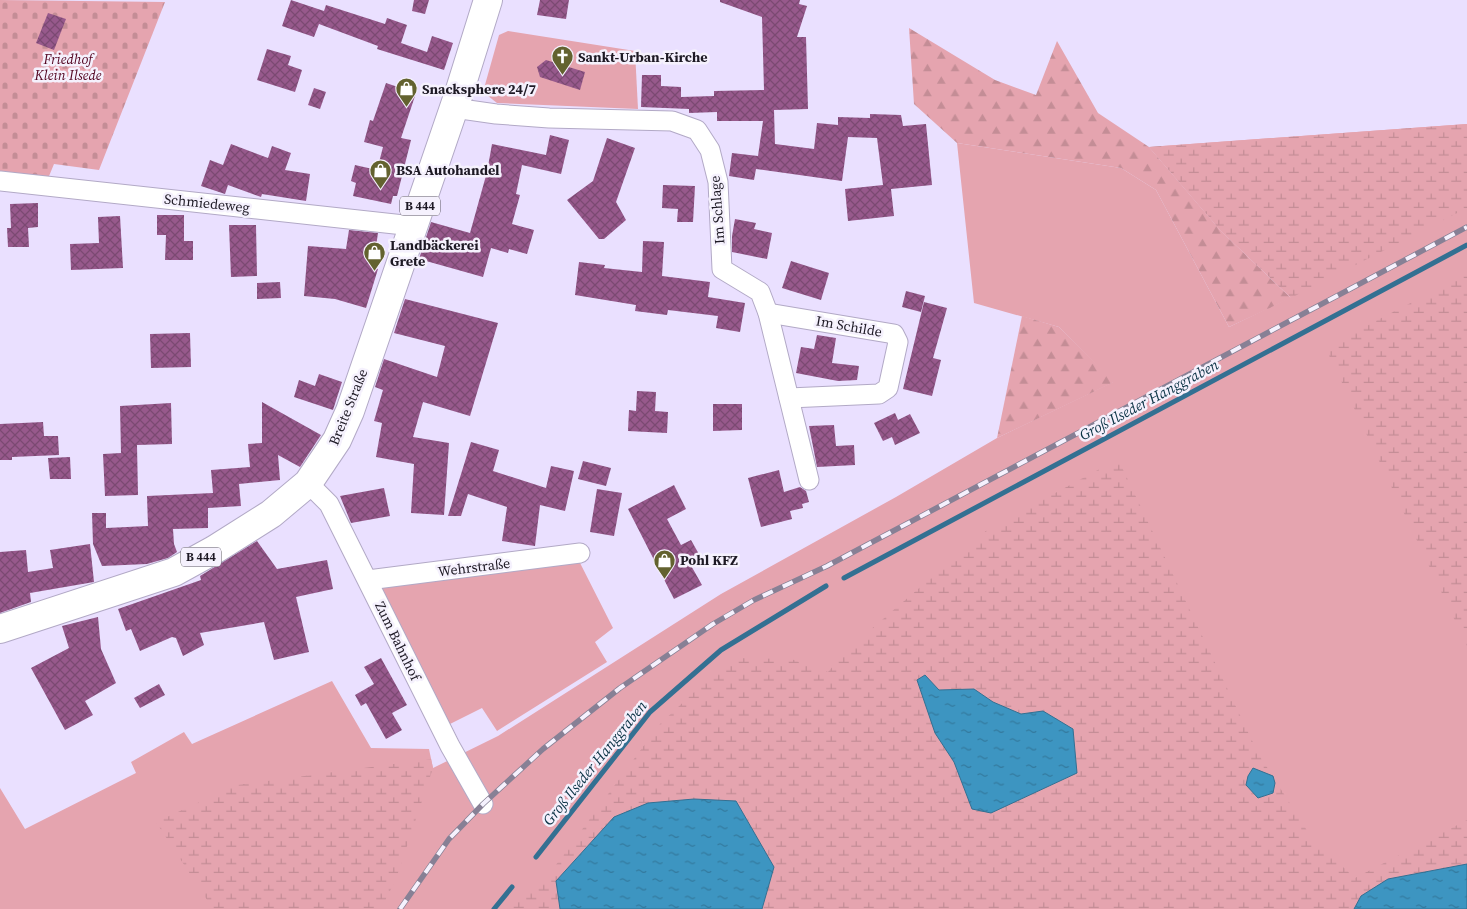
<svg xmlns="http://www.w3.org/2000/svg" width="1467" height="909" font-family="'Source Serif 4',serif">
  <style>
    .green { fill: #e5a4af }
    .forest { fill: url(#forest-firs) }
    .wetland { fill: url(#wetland-marsh) }
    .cemetery { fill: url(#cemetery-stones) }
    .water { fill: url(#water-ripples); stroke: #337092 }
    .lines { fill: none; stroke-linecap: round; stroke-linejoin: round }
    .stream { stroke: #337092; stroke-width: 5 }
    .building { fill: url(#building-cross-hatch) }
    .street-casing { stroke: #b2a9c6; stroke-width: 21 }
    .primary-casing { stroke: #b2a9c6; stroke-width: 30 }
    .street { stroke: #fff; stroke-width: 19 }
    .primary { stroke: #fff; stroke-width: 28 }
    .rail-casing { stroke: #878095; stroke-width: 5.5 }
    .rail { stroke: #f5f1fd; stroke-width: 4; stroke-dasharray: 11; stroke-linecap: butt }
    .labels { text-anchor: middle; stroke-width: 5; stroke-linejoin: round; paint-order: stroke }
    .shield { fill: #f5f1fd; stroke: #5e5a65; stroke-width: 1 }
    .shield-label { font-size: 12px; font-weight: bold; fill: #1d1924 }
    .poi-label { font-size: 14px; font-weight: bold; fill: #1d1924; stroke: #f5f1fd; text-anchor: start }
    .park-label { font-size: 14px; font-style: italic; fill: #520420; stroke: #f5f1fd }
    .street-label { font-size: 14px; fill: #1d1924; stroke: #f5f1fd }
    .water-label { font-size: 15px; font-style: italic; fill: #0b3345; stroke: #f5f1fd }
  </style>
  <defs>
    <pattern id="forest-firs" width="22" height="20" patternUnits="userSpaceOnUse" patternTransform="scale(1.25)"><rect width="22" height="20" fill="#e5a4af"/><path d="M5 1l3.5 6h-7zM16 11l3.5 6h-7z" fill="#c48d96"/></pattern>
    <pattern id="wetland-marsh" width="20" height="14" patternUnits="userSpaceOnUse" patternTransform="scale(1.25)"><rect width="20" height="14" fill="#e5a4af"/><path d="M1 5h8M5 5V1M11 12h8M15 12V8" fill="none" stroke="#c48d96"/></pattern>
    <pattern id="cemetery-stones" width="16" height="16" patternUnits="userSpaceOnUse" patternTransform="scale(1.25)"><rect width="16" height="16" fill="#e5a4af"/><path d="M2 7V4a2 2 0 0 1 4 0v3zM10 15v-3a2 2 0 0 1 4 0v3z" fill="#c48d96"/></pattern>
    <pattern id="water-ripples" width="26" height="14" patternUnits="userSpaceOnUse" patternTransform="scale(1.25)"><rect width="26" height="14" fill="#3d95c1"/><path d="M2 4q2-2 4 0t4 0M15 11q2-2 4 0t4 0" fill="none" stroke="#33799d"/></pattern>
    <pattern id="building-cross-hatch" width="8" height="8" patternUnits="userSpaceOnUse" patternTransform="scale(1.25)"><rect width="8" height="8" fill="#97598c"/><path d="M0 0l8 8M0 8l8-8" fill="none" stroke="#7b4972"/></pattern>
  </defs>
  <rect width="100%" height="100%" fill="#eae0ff"/>
  <g class="green">
    <path d="M508,31l127,20 3,58 -141,-6 -14,-11 16,-57z"/>
    <path d="M1467,124v785h-1467v-121l25,41 111,-56 -5,-11 53,-30 8,12 140,-63 39,67 58,1 4,19 65,-32 223,-142 175,-97 101,-59 116,-56 -54,-55 -85,-24 -17,-160 164,25 35,22 73,137 62,-30 -70,-66 -72,-84z"/>
    <path d="M578,559l35,69 -18,14 12,20 -110,69 -15,-23 -36,18 -67,-138z"/>
  </g>
  <g class="forest">
    <path d="M909,28l86,52 41,15 21,-54 41,72 51,34 72,84 70,67 -62,29 -73,-137 -35,-22 -164,-25 -43,-39z"/>
    <path d="M1022,316l37,11 55,55 -117,56z"/>
  </g>
  <g class="wetland">
    <path d="M1467,124v84l-176,90 -70,-67 -72,-84z"/>
    <path d="M1467,274v372l-142,-299z"/>
    <path d="M1118,459l140,294 53,84 44,41 112,-58v89h-961l14,-14 16,-3 123,-167 71,-67 61,1 37,13 20,-23 139,-119z"/>
    <path d="M431,759l2,9 -37,111 -15,30h-168l-57,-87 81,-37z"/>
  </g>
  <path class="cemetery" d="M0,0l165,2 -66,168 -45,-6 -7,17 -47,-5z"/>
  <g class="water">
    <path d="M925,675l14,15 35,-1 19,13 28,12 22,-3 30,18 4,44 -86,40 -19,-4 -18,-47 -19,-29 -18,-53z"/>
    <path d="M1253,768l20,8 2,7 -2,10 -15,5 -12,-13 2,-9z"/>
    <path d="M694,799l42,2 38,66 -12,42h-202l-4,-28 58,-64 34,-14z"/>
    <path d="M1467,864v45h-113l7,-13 27,-17z"/>
  </g>
  <g class="lines">
    <g class="stream">
      <path d="M844,578l623,-333"/>
      <path d="M536,857l114,-145 71,-62 105,-64"/>
      <path d="M494,909l18,-22"/>
    </g>
  </g>
  <g class="building">
    <path d="M291,0l33,11 2,-6 59,19 2,-6 20,7 -6,18 26,9 5,-16 21,7 -9,27 -67,-21 1,-3 -59,-22 -5,13 -32,-11z"/>
    <path d="M414,0h15l-4,14 -13,-3z"/>
    <path d="M540,0h29l-3,19 -29,-4z"/>
    <path d="M720,0h80l-1,4 8,2 -10,31h9l2,72 -34,1 1,34 39,5 3,-26 21,2v-8l32,1v-4l31,1 2,11 23,-2 6,61 -41,4 3,27 -46,5 -3,-32 38,-4 -6,-47 -29,-1 -6,44 -86,-12 -2,11 -25,-4 3,-23 26,3 5,-35h-46v-9l-28,1v-4l-48,-2 1,-32h19v11l20,1v10l33,-1v-5l50,-1 -2,-73 -42,-15z"/>
    <path d="M48,13l18,6 -12,31 -18,-7z"/>
    <path d="M267,49l24,7 -3,9 14,5 -7,22 -38,-12z"/>
    <path d="M546,60l39,12 -5,18 -40,-13 -3,-10z"/>
    <path d="M386,83l30,10 -15,45 10,2 -14,56h-4l-2,8 -38,-8 3,-13 -5,-2 4,-16 22,5 6,-23 -19,-5 6,-22 3,1z"/>
    <path d="M314,88l12,4 -6,17 -12,-4z"/>
    <path d="M550,135l19,5 -8,34 -39,-9 -6,29 4,1 -8,29 22,6 -7,24 -18,-5 -1,4 -17,-5 -8,29 -64,-18 12,-37 39,11 17,-61 5,-28 54,11z"/>
    <path d="M607,138l28,10 -19,54 10,18 -22,19h-5l-32,-39 26,-19z"/>
    <path d="M231,144l37,14 4,-12 19,7 -6,17 25,4 -4,27 -44,-7 -1,3 -33,-12 -3,9 -24,-8 9,-26 13,5z"/>
    <path d="M663,185l32,1 -2,36h-16l1,-13 -16,-1z"/>
    <path d="M38,203v24l-10,1 1,19h-21l-1,-19h4l-1,-24z"/>
    <path d="M157,215h27v26h9v19h-28l1,-25h-9z"/>
    <path d="M120,216l3,52 -52,2 -1,-26 29,-1 -1,-26z"/>
    <path d="M735,219l21,4 -2,6 18,4 -5,26 -35,-7v-16z"/>
    <path d="M229,225h27l1,51 -26,1z"/>
    <path d="M349,230l29,3 -5,34 5,2 -12,39 -31,-9 -31,-3 4,-50 38,3z"/>
    <path d="M643,241l21,1 -2,34 48,6 -2,15 37,6 -5,29 -24,-4 2,-12 -50,-6 -1,5 -32,-4 1,-6 -61,-10 4,-33 26,3 -1,3 38,4z"/>
    <path d="M791,261l38,12 -8,27 -39,-12z"/>
    <path d="M280,282l1,16 -24,1v-16z"/>
    <path d="M906,291l19,5 -4,16 -19,-5z"/>
    <path d="M405,299l93,24 -28,93 -47,-14 -10,35 36,6 -5,72 -33,-2 3,-49 -38,-7 6,-34 -8,-2 9,-31 -8,-3 9,-28 53,18 8,-31 -51,-13z"/>
    <path d="M924,302l23,6 -14,50 8,2 -9,36 -29,-7z"/>
    <path d="M190,333l1,34 -40,1 -1,-34z"/>
    <path d="M817,335l19,3 -4,25 27,3 -2,14 -19,1 -42,-8 5,-26 13,2z"/>
    <path d="M319,374l23,8 -9,28 -39,-13 5,-17 16,6z"/>
    <path d="M637,391l19,1 -1,19 13,1 -1,21 -39,-2 1,-21 7,1z"/>
    <path d="M262,402l59,33 -21,32 -22,-12 2,25 -41,4 2,22 -33,2v20l-35,1 1,15 3,8 -9,6 -21,6 -45,2 -9,-22 -1,-31h14v15l42,-2 -1,-30 66,-3 -2,-23 39,-3 -2,-23 14,-1z"/>
    <path d="M171,403l1,41 -35,1 1,50 -33,1 -2,-42 18,-1 -1,-47z"/>
    <path d="M713,404h29v26l-29,1z"/>
    <path d="M895,413l3,7 12,-6 10,19 -25,12 -3,-8 -9,4 -9,-18z"/>
    <path d="M43,422l1,14h14l1,19 -47,2v3h-12v-36z"/>
    <path d="M834,425l2,21 18,-1 1,20 -38,2 -8,-41z"/>
    <path d="M471,442l28,8 -6,21 53,17 5,-22 23,5 -9,40 -25,-6 -5,41 -33,-5 5,-34 -39,-13 -7,22h-13z"/>
    <path d="M70,457l1,22h-21l-2,-21z"/>
    <path d="M583,461l28,7 -5,18 -28,-7z"/>
    <path d="M779,470l5,22 16,-5 6,4 3,11 -7,2 1,4 -13,3 2,8 -31,8 -13,-49z"/>
    <path d="M674,485l12,24 -19,10 14,26 10,-5 9,16 -11,6 13,23 -28,14 -46,-90z"/>
    <path d="M384,488l6,28 -39,7 -11,-27z"/>
    <path d="M597,489l25,4 -8,43 -24,-4z"/>
    <path d="M257,541l20,28 50,-9 6,29 -37,8 13,55 -35,8 -10,-38 -64,11 4,12 -21,11 -7,-18 -4,-1 -32,14 -9,-22 -5,2 -8,-22 83,-29 -1,-4z"/>
    <path d="M90,544l4,38 -64,11 1,9 -31,11v-61l26,-2 2,22 25,-4 -3,-18z"/>
    <path d="M98,617l3,32 15,34 -31,18 8,14 -28,15 -34,-62 38,-20 -7,-22z"/>
    <path d="M381,658l26,47 -15,8 10,17 -16,9 -20,-36 -5,3 -6,-11 19,-11 -10,-17z"/>
    <path d="M159,684l6,11 -25,13 -6,-10z"/>
  </g>
  <g class="lines">
    <defs>
      <g id="street">
        <path d="M454,108l42,6 53,4 123,3 25,9 13,20 8,32 4,87 38,23 8,21 41,167"/>
        <path d="M0,181l413,45"/>
        <path d="M768,313l126,21 4,8 -10,46 -9,6 -90,4"/>
        <path d="M308,483l21,21 121,242 33,58"/>
        <path d="M368,580l212,-27"/>
      </g>
      <path id="primary" d="M0,629l174,-57 40,-22 57,-36 37,-31 29,-43 13,-29 109,-318 29,-93"/>
    </defs>
    <use href="#street" class="street-casing"/>
    <use href="#primary" class="primary-casing"/>
    <use href="#street" class="street"/>
    <use href="#primary" class="primary"/>
    <defs>
      <path id="rail" d="M400,909l49,-70 34,-35 60,-55 77,-61 93,-64 41,-24 73,-34 640,-339"/>
    </defs>
    <use href="#rail" class="rail-casing"/>
    <use href="#rail" class="rail"/>
  </g>
  <defs>
    <symbol id="church-pin" viewBox="-11 -11 22 30"><path d="M0 17L-7.5 6A9.5 9.5 0 1 1 7.5 6Z" fill="#63622f" stroke="#f5f1fd"/><path d="M-1.2-6h2.4v3.5h3.3v2.4h-3.3V6h-2.4V-.1h-3.3v-2.4h3.3Z" fill="#fff"/></symbol>
    <symbol id="shop-pin" viewBox="-11 -11 22 30"><path d="M0 17L-7.5 6A9.5 9.5 0 1 1 7.5 6Z" fill="#63622f" stroke="#f5f1fd"/><path d="M-5-2.5h2.3a2.7 3.5 0 0 1 5.4 0H5L5.5 6h-11ZM-1.5-2.5h3a1.5 2.3 0 0 0-3 0Z" fill="#fff"/></symbol>
  </defs>
  <g fill-rule="evenodd">
    <use href="#church-pin" x="550" y="44" width="25" height="34"/>
    <use href="#shop-pin" x="394" y="76" width="25" height="34"/>
    <use href="#shop-pin" x="368" y="158" width="25" height="34"/>
    <use href="#shop-pin" x="362" y="240" width="25" height="34"/>
    <use href="#shop-pin" x="652" y="548" width="25" height="34"/>
  </g>
  <g class="labels">
    <g class="shield">
      <rect x="400" y="196.5" width="40" height="19" rx="4"/>
      <rect x="181" y="547.5" width="40" height="19" rx="4"/>
    </g>
    <g class="shield-label">
      <text x="420" y="210">B 444</text>
      <text x="201" y="561">B 444</text>
    </g>
    <g class="poi-label">
      <text x="578" y="62">Sankt-Urban-Kirche</text>
      <text x="422" y="94">Snacksphere 24/7</text>
      <text x="396" y="175">BSA Autohandel</text>
      <text x="390" y="250">Landbäckerei<tspan x="390" dy="16">Grete</tspan></text>
      <text x="680" y="565">Pohl KFZ</text>
    </g>
    <g class="park-label">
      <text x="68" y="64">Friedhof<tspan x="68" dy="16">Klein Ilsede</tspan></text>
    </g>
    <g class="street-label">
      <text transform="translate(207 203) rotate(6)" y="5">Schmiedeweg</text>
      <text transform="translate(717 210) rotate(-94)" y="5">Im Schlage</text>
      <text transform="translate(849 326) rotate(10)" y="5">Im Schilde</text>
      <text transform="translate(348 407) rotate(-68)" y="5">Breite Straße</text>
      <text transform="translate(474 567) rotate(-7)" y="5">Wehrstraße</text>
      <text transform="translate(398 641) rotate(64)" y="5">Zum Bahnhof</text>
    </g>
    <g class="water-label">
      <text transform="translate(1149 400) rotate(-28)" y="5">Groß Ilseder Hanggraben</text>
      <text transform="translate(595 763) rotate(-51)" y="5">Groß Ilseder Hanggraben</text>
    </g>
  </g>
</svg>
